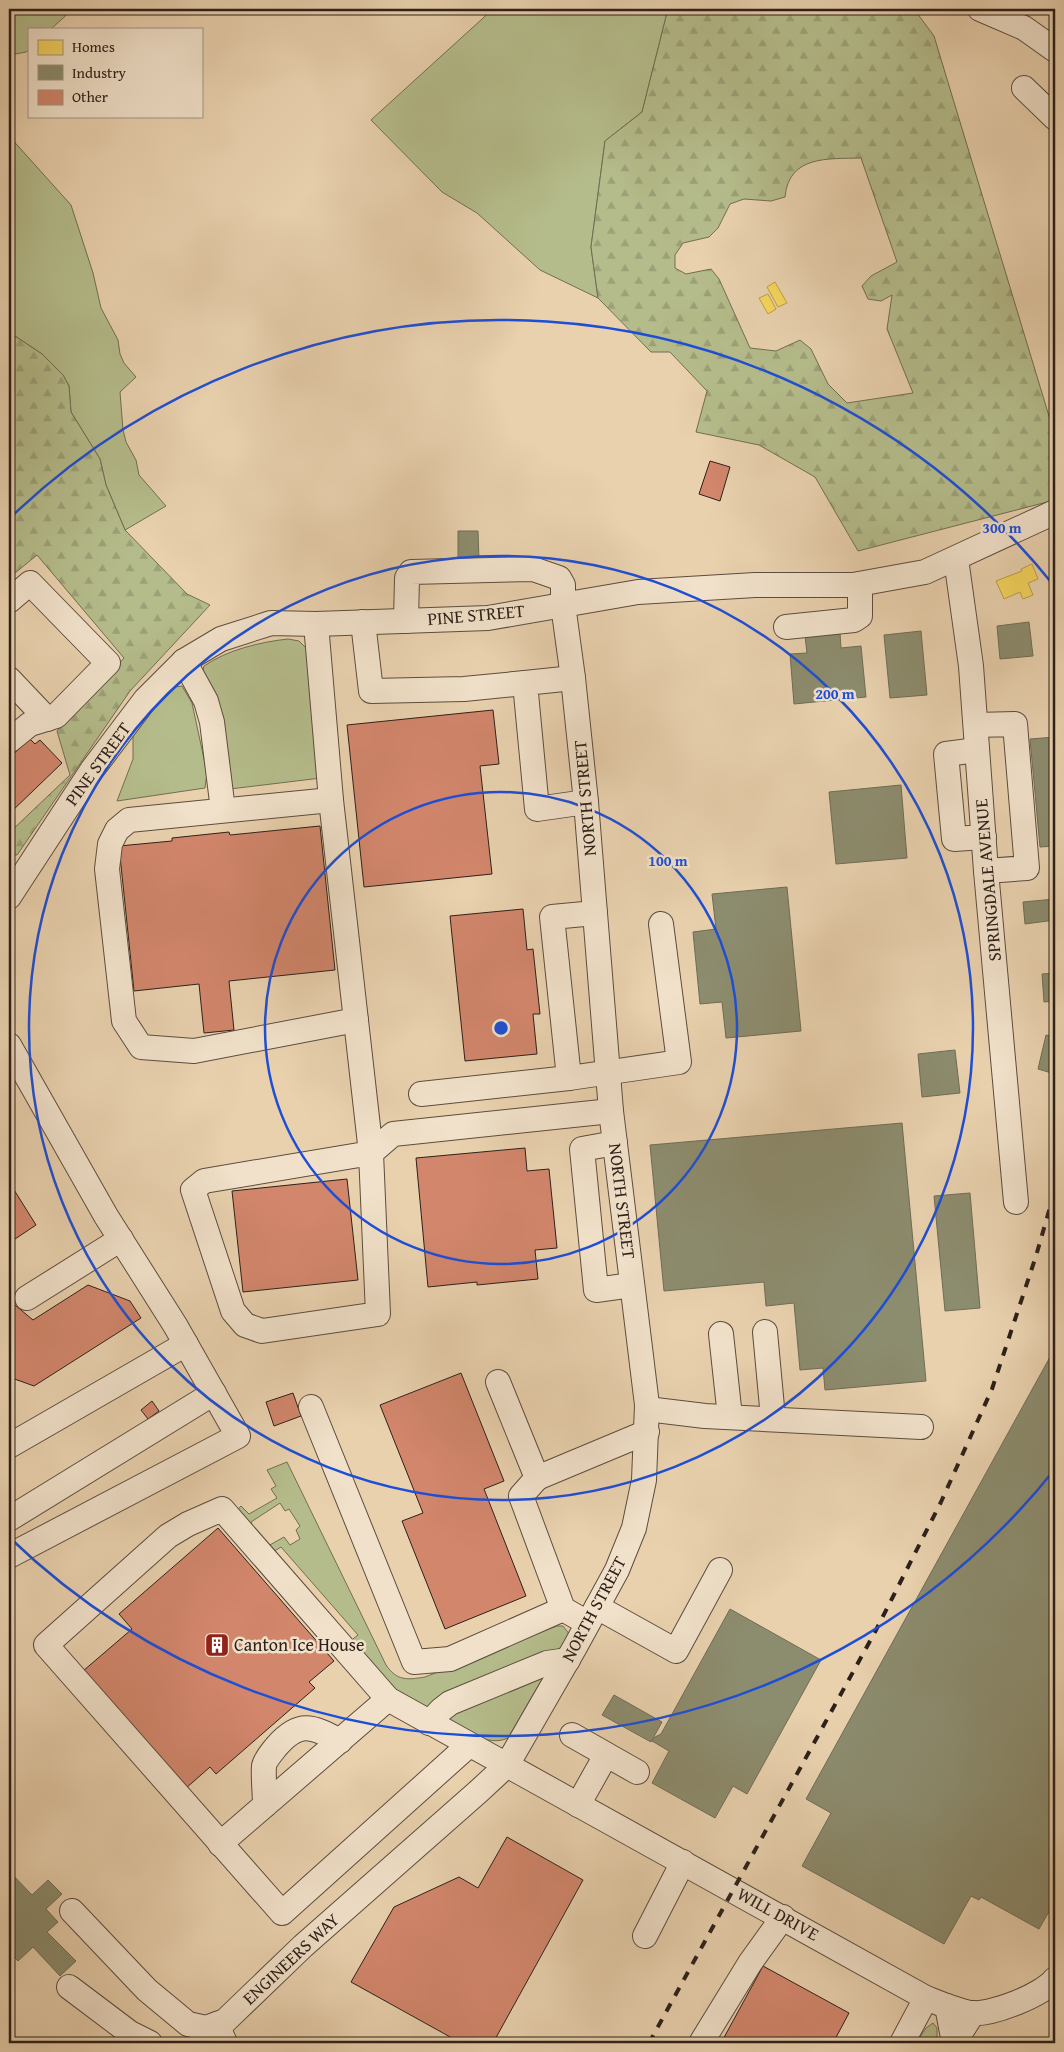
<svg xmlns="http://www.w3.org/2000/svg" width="1064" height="2052" font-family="'Gentium Book Plus',serif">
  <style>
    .green { fill: #b5bc8b; stroke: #716e52 }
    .forest { fill: url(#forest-firs); stroke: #716e52; fill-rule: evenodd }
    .homes { fill: #f6d55c; stroke: #ba9f48 }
    .industry { fill: #8c8c6e; stroke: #706c55 }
    .building { fill: #d2866c; stroke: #2d201a }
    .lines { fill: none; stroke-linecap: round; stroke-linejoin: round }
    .minor-casing { stroke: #5c4c3f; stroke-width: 26 }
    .path { stroke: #2d201a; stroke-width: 3; stroke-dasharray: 4 2.5; stroke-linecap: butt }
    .minor { stroke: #f1e1ca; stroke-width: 24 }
    .rail { stroke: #2d201a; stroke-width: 4; stroke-dasharray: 9 9; stroke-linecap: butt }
    .ring { fill: none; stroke: #1d4ed8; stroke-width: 2.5 }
    .labels { text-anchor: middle; stroke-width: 5; stroke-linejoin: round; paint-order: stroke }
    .street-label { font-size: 18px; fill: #2d201a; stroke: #f1e1ca }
    .poi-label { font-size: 18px; fill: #2d201a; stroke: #f1e1ca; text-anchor: start }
    .centre { fill: #1d4ed8; stroke: #f1e1ca; stroke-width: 2.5 }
    .ring-label { font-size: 15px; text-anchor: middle; font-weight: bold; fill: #1d4ed8; stroke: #f1e1ca; stroke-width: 5; stroke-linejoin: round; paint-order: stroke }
  </style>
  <defs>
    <pattern id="forest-firs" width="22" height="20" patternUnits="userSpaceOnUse" patternTransform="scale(1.25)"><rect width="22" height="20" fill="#b5bc8b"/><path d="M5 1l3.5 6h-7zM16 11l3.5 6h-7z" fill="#9ca177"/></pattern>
  </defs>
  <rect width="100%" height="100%" fill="#e9d1ae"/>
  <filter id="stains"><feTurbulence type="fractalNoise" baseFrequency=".004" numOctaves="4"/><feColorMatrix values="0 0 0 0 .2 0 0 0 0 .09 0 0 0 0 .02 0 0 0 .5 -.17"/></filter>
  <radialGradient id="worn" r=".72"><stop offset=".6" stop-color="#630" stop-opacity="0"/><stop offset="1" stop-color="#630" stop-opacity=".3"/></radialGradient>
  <g class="green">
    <path d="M9,9h64l-22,20h-22v21l-3,2 -16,3h-1z"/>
    <path d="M493,9h175l-26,103 -37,29 -14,106 7,51 -58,-28 -63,-57 -35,-21 -71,-72z"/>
    <path d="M9,136l62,69 22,68 8,35 17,32 2,14 4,9 12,14 -16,15 3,38 3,12 10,18 3,15 27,31 -41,24 -19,-45 -6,-26 -29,-47 -2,-26 -6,-11 -21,-21 -33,-22z"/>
    <path d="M288,639l11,2 10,10 12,127 -91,11 -28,-114 2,-9c23,-16 56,-24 84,-27z"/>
    <path d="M182,686l10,17 15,70 -2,15 -88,13 16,-42v-28l42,-44z"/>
    <path d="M287,1462l99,203c11,16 21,15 39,12l132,-51h6l7,9 -10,16 -131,62 -25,-13 -55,-58 9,-7 -77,-88 -8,5 -5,-6 16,-9 6,8 10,-6 -4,-9 4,-4 -11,-17 -4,2 -5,-8 -29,19 3,7 -16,-16v-4l3,-3 8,8 28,-16 -6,-9 5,-3 -9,-16z"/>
    <path d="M548,1669l-40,69c-21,10 -46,-10 -65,-20z"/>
  </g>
  <g class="forest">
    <path d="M668,9h246l20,27 121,400v64l-197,51 -43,-74 -56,-32 -63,-13 11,-41 -37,-39h-19l-53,-54 -7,-51 14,-106 37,-29zM861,158l36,104 -26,14 -9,10 6,13 13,2 11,-6 -5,34 26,64 -66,10 -19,-19 -17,-35 -11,-9 -24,11 -26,-3 -31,-69 -8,-10 -25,5 -11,-6v-13l8,-12 26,-6 9,-9 12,-24 14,-5 27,2 14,-4c4,-42 43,-38 76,-39z"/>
    <path d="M9,332l33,22 21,21 6,11 2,26 29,47 6,26 19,45 62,64 23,11 -80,86 -113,164h-8v-22l61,-58 -13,-44 67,-73 -87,-103 -28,23z"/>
    <path d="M933,2023l4,5v15h-21l10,-15z"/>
  </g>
  <g class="homes">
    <path d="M775,282l12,21 -9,4 -11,-20z"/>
    <path d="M768,294l8,15 -8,5 -9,-16z"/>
    <path d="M1032,564l6,15 -10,4 5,12 -10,4 -3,-7 -16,7 -8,-18 26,-10 -1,-2z"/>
  </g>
  <g class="industry">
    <path d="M458,531h20l1,30h-21z"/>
    <path d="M1029,622l4,34 -33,3 -3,-33z"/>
    <path d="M921,631l6,64 -37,3 -6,-63z"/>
    <path d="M840,633l1,15 20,-2 5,51 -72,7 -4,-50 17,-1 -2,-17z"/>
    <path d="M1055,737v109l-15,1 -10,-108z"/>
    <path d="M901,785l6,73 -71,6 -7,-72z"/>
    <path d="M787,887l14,144 -75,7 -4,-36 -22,2 -7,-72 23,-3 -4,-35z"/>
    <path d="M1055,899v21l-30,4 -2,-22z"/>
    <path d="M1055,973v28l-11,1 -2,-28z"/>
    <path d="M1046,1035l9,2v37l-17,-5z"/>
    <path d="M955,1050l5,43 -38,4 -4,-43z"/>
    <path d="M902,1123l24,258 -101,9 -2,-22 -23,2 -6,-67 -28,3 -2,-24 -100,9 -14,-146z"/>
    <path d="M970,1193l10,115 -35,3 -11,-115z"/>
    <path d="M1055,1348v553l-16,28 -58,-32 -2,3 -8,-4 -27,48 -142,-78 29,-53 -25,-14z"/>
    <path d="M730,1609l91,51 -74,134 -14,-8 -18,32 -63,-35 17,-32 -17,-10 3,-4 6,-3z"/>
    <path d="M614,1695l48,27 -11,20 -49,-27z"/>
    <path d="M9,1871l23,24 16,-15 14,14 -16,15 12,13 -11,10 29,29 -16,15 -27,-29 -15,14 -9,-9z"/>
  </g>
  <g class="building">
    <path d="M710,461l20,6 -10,34 -21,-7z"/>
    <path d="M493,710l6,54 -19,2 12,108 -128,13 -17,-162z"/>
    <path d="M29,738l6,6 5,-4 22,23 -53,51v-46l6,-6 -5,-5 10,-9 -3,-3z"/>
    <path d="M320,826l15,144 -106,11 5,49 -30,3 -5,-49 -65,7 -15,-145 53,-5v-3l57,-6 1,3z"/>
    <path d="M523,909l4,41 6,-1 7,65h-7l4,40 -72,7 -15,-145z"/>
    <path d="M525,1148l2,23 22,-2 8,79 -22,2 3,29 -61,6v-3l-49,5 -12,-129z"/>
    <path d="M347,1179l11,101 -115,12 -11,-101z"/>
    <path d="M11,1185l25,40 -27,18v-57z"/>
    <path d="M88,1285l42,16 11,17 -107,68 -25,-9v-77l24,20z"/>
    <path d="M461,1373l43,108 -20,8 42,107 -81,33 -43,-108 21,-8 -43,-108z"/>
    <path d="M293,1393l8,23 -27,10 -8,-24z"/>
    <path d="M152,1401l7,10 -11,8 -7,-9z"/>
    <path d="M218,1528l116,133 -25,21 6,6 -99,86 -6,-7 -25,22 -102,-118 49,-42 -13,-15z"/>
    <path d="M507,1837l76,43 -90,163h-32l-110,-61 43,-75 65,-30 19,11z"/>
    <path d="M763,1966l86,47 -16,30h-112z"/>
  </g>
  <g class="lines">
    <defs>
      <g id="minor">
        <path d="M980,9l44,19 31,22"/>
        <path d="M1024,88l31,30"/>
        <path d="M956,559l15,107 15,205 30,331"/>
        <path d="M9,601l21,-18 78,80 -52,53 -26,8 -21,17"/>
        <path d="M363,622l8,69 93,-2 61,-6"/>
        <path d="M316,624l15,176 40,353 -167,28 -11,9 40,121 12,14 17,6 116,-17 -7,-161 22,-19 218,-23"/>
        <path d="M786,627l68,-7 6,-4v-32"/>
        <path d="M184,661l22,40 6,21 11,88"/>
        <path d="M573,678l-48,5 12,126 49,-7"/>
        <path d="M9,679l38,40"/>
        <path d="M976,725l39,-1 12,144 -41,3"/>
        <path d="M977,750l-31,4 8,85 30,-2"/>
        <path d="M331,800l-202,20 -12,10 -7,14 -3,25 17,152 17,26 53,4 162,-31"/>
        <path d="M9,897l83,-127 53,-70 39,-39 37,-22 50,-16 45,1 172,-6 150,-26 117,-7h98l72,-13 130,-60"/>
        <path d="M595,913l-43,4 17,161 110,-16 -18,-138"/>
        <path d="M9,1045l97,171 69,109 63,111 -229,120"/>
        <path d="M421,1094l148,-16"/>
        <path d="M615,1143l-33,6 14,141 36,-5"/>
        <path d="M27,1298l94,-59"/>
        <path d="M765,1332l8,86"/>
        <path d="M721,1334l9,83"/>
        <path d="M498,1382l39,96 110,-46"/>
        <path d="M311,1407l103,255 36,-3 113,-50"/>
        <path d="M647,1409l58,7 216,11"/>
        <path d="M9,1446l177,-102"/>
        <path d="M537,1478l-16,18 42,113 14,8"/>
        <path d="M9,1519l205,-126"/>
        <path d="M597,1607l79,44 44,-81"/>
        <path d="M429,1723l12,-13 9,-7 97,-40 21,-3"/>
        <path d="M572,1735l65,37"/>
        <path d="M469,1745l-187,168 -236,-268 122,-109 20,-12 34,-15 166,190 538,299c15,6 29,12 44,15 20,3 73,-18 85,-34"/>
        <path d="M265,1805c0,-12 -2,-27 -1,-39 1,-6 8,-14 12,-19 23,-27 36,-21 64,-6"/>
        <path d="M578,1805l28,-50"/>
        <path d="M220,1844l168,-145"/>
        <path d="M72,1911l75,79 41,34 18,4 19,-7 78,-75 176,-155 28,-26 68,-118 42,-77 17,-42 10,-48 3,-75 -36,-294 -25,-309 -13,-124 -10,-73v-20l-4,-7 -26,-9 -122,3 -4,6 -1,43"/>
        <path d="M645,1936l38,-74"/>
        <path d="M69,1987l61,46 20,10"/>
        <path d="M947,2006l7,37 19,-30"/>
        <path d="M217,2024l8,19"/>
        <path d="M701,2043l49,-80 33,-46"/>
        <path d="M902,2043l24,-45"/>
      </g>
    </defs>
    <use href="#minor" class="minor-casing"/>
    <path class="path" d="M1055,169l-3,8 3,13"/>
    <use href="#minor" class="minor"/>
    <path class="rail" d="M649,2043l226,-411 66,-130 51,-113 44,-133 19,-66"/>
  </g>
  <g class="ring">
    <circle cx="501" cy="1028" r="236"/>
    <circle cx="501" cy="1028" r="472"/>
    <path d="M1055 1469A708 708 0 0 1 9 1537M9 519A708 708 0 0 1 1055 587"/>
  </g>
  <defs>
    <symbol id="building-square" viewBox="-11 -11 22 22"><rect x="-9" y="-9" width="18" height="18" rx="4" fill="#8f2418" stroke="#f1e1ca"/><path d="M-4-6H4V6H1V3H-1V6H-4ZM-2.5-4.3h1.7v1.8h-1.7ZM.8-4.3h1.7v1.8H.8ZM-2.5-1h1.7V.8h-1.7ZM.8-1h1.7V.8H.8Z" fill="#fff"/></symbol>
  </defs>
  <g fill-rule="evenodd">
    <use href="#building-square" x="203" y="1631" width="28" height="28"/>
  </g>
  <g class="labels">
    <g class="street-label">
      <text transform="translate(476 615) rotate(-5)" y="6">PINE STREET</text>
      <text transform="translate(98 764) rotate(-54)" y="6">PINE STREET</text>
      <text transform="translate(585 798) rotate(-95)" y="6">NORTH STREET</text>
      <text transform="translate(988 880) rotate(-95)" y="6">SPRINGDALE AVENUE</text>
      <text transform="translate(622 1201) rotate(83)" y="6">NORTH STREET</text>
      <text transform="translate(594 1609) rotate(-62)" y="6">NORTH STREET</text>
      <text transform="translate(778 1914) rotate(29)" y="6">WILL DRIVE</text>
      <text transform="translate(291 1959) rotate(-43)" y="6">ENGINEERS WAY</text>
    </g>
    <g class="poi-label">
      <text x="234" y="1651">Canton Ice House</text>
    </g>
  </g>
  <circle cx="501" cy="1028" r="8" class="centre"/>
  <g class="ring-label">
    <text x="1002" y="533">300 m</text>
    <text x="835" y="699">200 m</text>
    <text x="668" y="866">100 m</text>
  </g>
  <rect width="1064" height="2052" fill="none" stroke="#e9d1ae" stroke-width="30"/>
  <rect x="10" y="10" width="1044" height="2032" fill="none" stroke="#2d201a" stroke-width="2.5"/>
  <rect x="15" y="15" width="1034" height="2022" fill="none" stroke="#2d201a"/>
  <rect x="28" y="28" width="175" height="90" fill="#f1e1ca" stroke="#a39484"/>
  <rect x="38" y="40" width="25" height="15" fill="#f6d55c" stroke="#a39484"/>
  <text x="72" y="52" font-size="15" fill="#2d201a">Homes</text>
  <rect x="38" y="65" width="25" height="15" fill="#8c8c6e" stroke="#a39484"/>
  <text x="72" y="78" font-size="15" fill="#2d201a">Industry</text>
  <rect x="38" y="90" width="25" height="15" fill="#d2866c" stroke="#a39484"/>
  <text x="72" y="102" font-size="15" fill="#2d201a">Other</text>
  <rect width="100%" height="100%" filter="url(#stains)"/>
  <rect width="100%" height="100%" fill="url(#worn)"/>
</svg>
